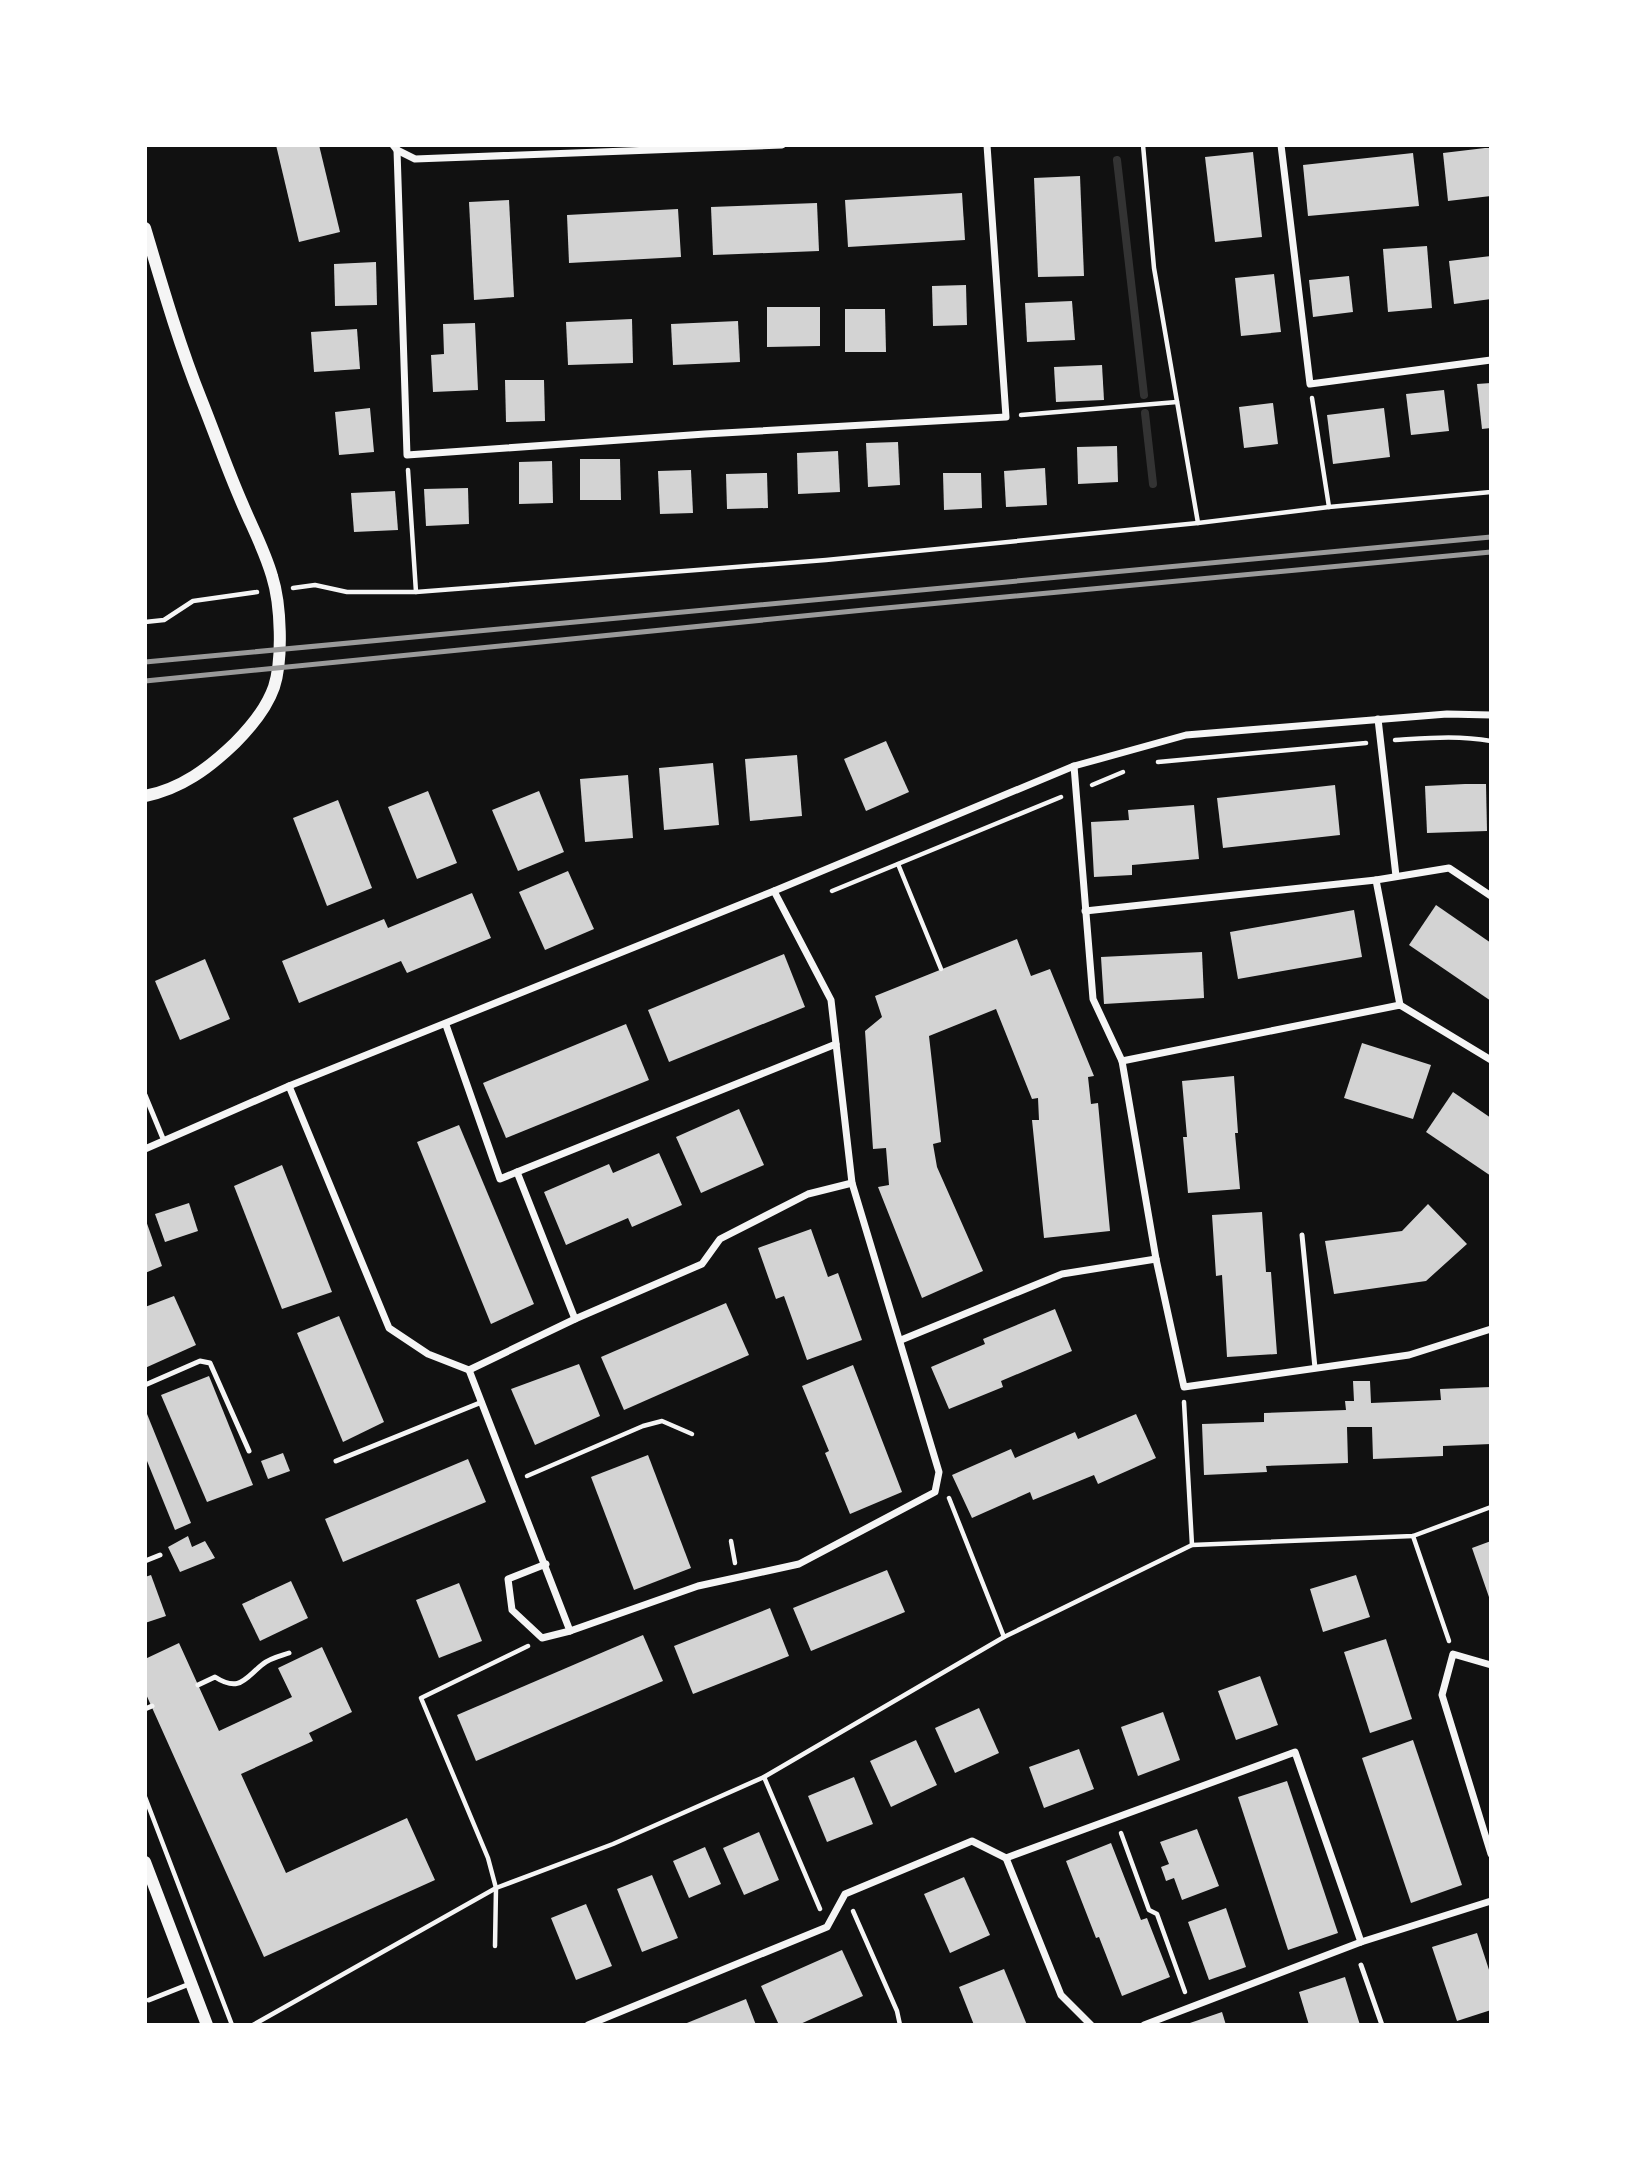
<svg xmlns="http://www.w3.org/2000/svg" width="1636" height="2170" font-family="Poppins,sans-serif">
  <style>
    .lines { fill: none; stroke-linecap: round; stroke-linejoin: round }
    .stream { stroke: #333; stroke-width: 8 }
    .building { fill: #d3d3d3 }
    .path { stroke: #f5f5f5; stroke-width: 4.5 }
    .service { stroke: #f5f5f5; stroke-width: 5 }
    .minor { stroke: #f5f5f5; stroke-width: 7 }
    .tertiary { stroke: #f5f5f5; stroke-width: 12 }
    .rail { stroke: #9a9a9a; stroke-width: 5 }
  </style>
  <rect width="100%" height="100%" fill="#111"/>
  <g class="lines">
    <g class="stream">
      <path d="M1117,160l27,235"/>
      <path d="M1145,413l8,71"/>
    </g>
  </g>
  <g class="building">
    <path d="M276,145h43l21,87 -41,10z"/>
    <path d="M1485,148h6v48l-43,5 -5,-48z"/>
    <path d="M1253,152l9,85 -47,5 -10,-85z"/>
    <path d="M1413,153l6,53 -111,10 -5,-51z"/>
    <path d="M1080,176l4,100 -46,1 -4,-99z"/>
    <path d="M962,193l3,47 -117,7 -3,-47z"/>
    <path d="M509,200l5,97 -40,3 -5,-98z"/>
    <path d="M817,203l2,48 -106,4 -2,-48z"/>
    <path d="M678,209l3,48 -112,6 -2,-48z"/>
    <path d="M1427,246l5,62 -44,4 -5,-63z"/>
    <path d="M1491,256v43l-37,5 -5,-43z"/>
    <path d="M376,262l1,43 -42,1 -1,-42z"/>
    <path d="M1274,274l7,58 -40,4 -6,-58z"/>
    <path d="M1349,276l4,36 -40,5 -4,-37z"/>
    <path d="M966,285l1,40 -34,1 -1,-40z"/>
    <path d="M1072,301l3,39 -48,2 -2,-39z"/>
    <path d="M767,307h53v39l-53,1z"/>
    <path d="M845,309h40l1,43h-41z"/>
    <path d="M632,319l1,44 -65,2 -2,-43z"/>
    <path d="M738,321l2,41 -67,3 -2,-41z"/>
    <path d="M475,323l3,67 -45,2 -2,-37 13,-1 -1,-30z"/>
    <path d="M357,329l3,40 -46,3 -3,-40z"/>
    <path d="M1102,365l2,35 -48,2 -2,-35z"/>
    <path d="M505,380h39l1,41 -39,1z"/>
    <path d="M1491,383v45l-9,1 -5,-45z"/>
    <path d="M1444,390l5,41 -38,4 -5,-41z"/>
    <path d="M1273,403l5,41 -34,4 -5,-41z"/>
    <path d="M370,408l4,44 -35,3 -4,-43z"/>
    <path d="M1384,408l6,49 -57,7 -6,-49z"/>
    <path d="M898,442l2,43 -32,2 -2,-44z"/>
    <path d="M1117,446l1,36 -40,2 -1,-37z"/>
    <path d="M838,451l2,41 -42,2 -1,-41z"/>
    <path d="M580,459h40l1,41h-41z"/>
    <path d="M552,461l1,42 -34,1v-42z"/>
    <path d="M1045,468l2,37 -41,2 -2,-36z"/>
    <path d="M691,470l2,43 -33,1 -2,-43z"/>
    <path d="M767,473l1,35 -41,1 -1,-35z"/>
    <path d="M943,473h38l1,35 -38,2z"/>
    <path d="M468,488l1,36 -43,2 -2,-37z"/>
    <path d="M395,491l3,39 -44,2 -3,-39z"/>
    <path d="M886,741l23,51 -43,19 -22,-52z"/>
    <path d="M797,755l5,61 -52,5 -5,-62z"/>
    <path d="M713,763l6,62 -55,5 -5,-62z"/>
    <path d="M628,775l5,63 -48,4 -5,-63z"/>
    <path d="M1465,784h21l1,47 -60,2 -2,-47z"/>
    <path d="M1335,785l5,50 -117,13 -6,-50z"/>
    <path d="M428,791l29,72 -40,16 -29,-72z"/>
    <path d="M539,791l25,61 -46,19 -26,-61z"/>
    <path d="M338,800l34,88 -45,18 -34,-88z"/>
    <path d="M1194,805l5,54 -67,6v10l-38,2 -3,-55 38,-2 -1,-10z"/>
    <path d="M568,871l26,58 -49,21 -26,-58z"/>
    <path d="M472,893l19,45 -84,35 -6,-12 -102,42 -17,-42 102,-42 4,9z"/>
    <path d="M1436,905l55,38v58l-82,-56z"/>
    <path d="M1354,910l8,47 -124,22 -8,-47z"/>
    <path d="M1017,939l14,37 19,-7 44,107 -6,1 3,27 7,-1 12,128 -66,7 -12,-118h7l-1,-22 -6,1 -36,-90 -67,27 12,106 -8,2 4,23 46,104 -61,27 -44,-111 11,-2 -3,-37 -13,1 -8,-118 17,-14 -7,-21z"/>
    <path d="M1202,952l2,46 -100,6 -3,-47z"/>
    <path d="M784,954l21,53 -136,55 -21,-52z"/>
    <path d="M205,959l25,60 -50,21 -25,-59z"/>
    <path d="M626,1024l23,56 -143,58 -23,-55z"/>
    <path d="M1362,1043l69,22 -18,54 -69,-21z"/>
    <path d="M1234,1076l4,57h-3l5,56 -52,4 -5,-56h4l-5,-56z"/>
    <path d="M1453,1092l38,26v58l-65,-44z"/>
    <path d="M739,1109l25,56 -63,28 -25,-56z"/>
    <path d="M459,1125l75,179 -43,20 -74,-182z"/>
    <path d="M659,1153l23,52 -50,22 -4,-9 -62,27 -22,-53 65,-28 4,9z"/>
    <path d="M282,1165l50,127 -50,17 -48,-123z"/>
    <path d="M189,1203l9,28 -33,11 -10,-28z"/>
    <path d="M1428,1204l39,40 -41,37 -92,13 -9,-53 77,-10z"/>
    <path d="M1262,1212l4,60h5l6,82 -50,3 -5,-82 -6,1 -4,-61z"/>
    <path d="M145,1218l17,48 -17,7z"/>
    <path d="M811,1229l17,48 10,-4 24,67 -55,20 -23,-64 -8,3 -18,-51z"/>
    <path d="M174,1296l22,49 -51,23v-61z"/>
    <path d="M726,1303l23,52 -125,55 -23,-53z"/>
    <path d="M1055,1309l17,42 -71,30 2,6 -54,22 -18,-42 54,-23 -2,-5z"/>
    <path d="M339,1316l45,106 -41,20 -46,-109z"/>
    <path d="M579,1364l21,52 -65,29 -24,-56z"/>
    <path d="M853,1365l49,127 -52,22 -25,-61 4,-2 -27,-65z"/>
    <path d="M209,1376l44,109 -46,17 -46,-107z"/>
    <path d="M1353,1381h17l1,22 70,-3 -1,-11 51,-2v57l-48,2v10l-70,3 -1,-32h-25l1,36 -82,3 1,6 -63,3 -2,-51 62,-2v-9l82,-3 -1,-9h9z"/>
    <path d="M145,1409l46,114 -16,7 -30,-74z"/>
    <path d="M1136,1414l20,44 -58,26 -4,-9 -61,25 -3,-8 -58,26 -20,-43 59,-26 4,9 60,-26 3,7z"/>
    <path d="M283,1453l7,18 -22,8 -7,-18z"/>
    <path d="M648,1455l43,113 -57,22 -43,-113z"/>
    <path d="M468,1459l18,43 -143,60 -18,-43z"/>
    <path d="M188,1536l4,11 13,-6 10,17 -35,14 -12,-25z"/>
    <path d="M1491,1541v59h-1l-18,-52z"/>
    <path d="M887,1570l18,42 -94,39 -18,-43z"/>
    <path d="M151,1575l15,41 -21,7v-46z"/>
    <path d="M1356,1575l14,42 -47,15 -13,-43z"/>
    <path d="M291,1581l17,37 -48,23 -18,-37z"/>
    <path d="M459,1583l23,58 -43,17 -23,-58z"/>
    <path d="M770,1608l19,48 -96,38 -19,-48z"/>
    <path d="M643,1635l20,46 -187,80 -19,-46z"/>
    <path d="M1386,1639l26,80 -42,14 -26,-81z"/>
    <path d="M179,1643l40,88 73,-34 -14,-29 44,-21 30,65 -43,21 4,8 -72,33 45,99 121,-55 28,62 -171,77 -119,-265v-33z"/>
    <path d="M1260,1676l18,49 -42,15 -18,-49z"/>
    <path d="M979,1708l20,45 -44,20 -20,-45z"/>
    <path d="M1163,1712l17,48 -42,16 -17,-49z"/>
    <path d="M916,1740l21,45 -46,22 -21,-46z"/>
    <path d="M1413,1740l49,145 -51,18 -49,-145z"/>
    <path d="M1079,1749l15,40 -50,19 -15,-41z"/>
    <path d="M854,1777l19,47 -46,18 -19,-46z"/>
    <path d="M1287,1781l51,152 -50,17 -50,-153z"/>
    <path d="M1197,1829l22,57 -37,14 -8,-22 -8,3 -2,-6 -3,-8 8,-3 -9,-22z"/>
    <path d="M759,1832l20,48 -35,15 -21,-47z"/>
    <path d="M1111,1843l30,77 6,-2 23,59 -48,19 -23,-59 -3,1 -30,-77z"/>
    <path d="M705,1847l16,37 -32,14 -16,-37z"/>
    <path d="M652,1875l26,63 -36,14 -25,-63z"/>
    <path d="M964,1877l26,58 -40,18 -26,-59z"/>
    <path d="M586,1904l26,62 -36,14 -25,-62z"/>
    <path d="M1226,1908l20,59 -37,13 -21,-58z"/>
    <path d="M1477,1933l14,43v34l-34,11 -25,-74z"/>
    <path d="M842,1950l21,46 -65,29h-19l-18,-39z"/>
    <path d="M1004,1969l23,56h-53l-15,-38z"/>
    <path d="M1345,1977l15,48h-51l-10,-33z"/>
    <path d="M746,1999l10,26h-74z"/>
    <path d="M1222,2012l4,13h-39v-1z"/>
  </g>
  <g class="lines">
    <g class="path">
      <path d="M1143,145l11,123 44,255"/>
      <path d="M1312,398l17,109"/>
      <path d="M1021,415l156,-13"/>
      <path d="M408,470l8,122"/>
      <path d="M293,588l22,-3 32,7h69l410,-32 372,-37 131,-16 162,-15"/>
      <path d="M145,622l19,-2 29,-19 64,-9"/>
      <path d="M1395,740c33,-2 63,-5 96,1"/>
      <path d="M1158,762l208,-19"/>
      <path d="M1092,785l31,-13"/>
      <path d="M898,864l43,105"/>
      <path d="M832,891l229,-94"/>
      <path d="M1184,1402l8,143"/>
      <path d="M527,1476l116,-50 19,-5 30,13"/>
      <path d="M949,1498l55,139"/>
      <path d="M1413,1536l36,105"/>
      <path d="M731,1541l4,22"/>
      <path d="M764,1777l56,132"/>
      <path d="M145,1797l87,228"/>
      <path d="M1121,1833l28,77 8,4 28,78"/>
      <path d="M853,1911l44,100 3,14"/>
      <path d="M495,1946l1,-58 -8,-30 -67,-160 107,-52"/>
      <path d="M253,2025l243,-137 117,-44 151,-67 240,-140 188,-92 221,-9 78,-29"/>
    </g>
    <g class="service">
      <path d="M145,1095l19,46"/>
      <path d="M1302,1235l13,133"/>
      <path d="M145,1385l55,-24 10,2 39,88"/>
      <path d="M336,1461l146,-59"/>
      <path d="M145,1561l15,-6"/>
      <path d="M198,1685l17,-8c25,16 30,1 48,-13 7,-6 17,-8 26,-11"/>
      <path d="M145,1709l7,-3"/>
      <path d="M1361,1965l21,60"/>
      <path d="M149,2000l43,-17"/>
    </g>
    <g class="minor">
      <path d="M393,145l4,5 18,9 367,-14"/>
      <path d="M1281,145l29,239 181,-24"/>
      <path d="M397,150l10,305 298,-21 301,-17 -19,-272"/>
      <path d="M1378,719l18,157"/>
      <path d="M1074,766l19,233 29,62 34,198 28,128 225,-32 82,-26"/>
      <path d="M1085,911l291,-31"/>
      <path d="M1400,1005l-24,-125 73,-12 42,28"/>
      <path d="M446,1025l54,154 17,-7"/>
      <path d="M1122,1061l278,-56 91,55"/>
      <path d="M289,1086l100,242 39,26 41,16 101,261 128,-45 101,-22 136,-72 4,-20 -87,-289 -21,-183 -57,-109"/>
      <path d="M145,1149l144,-63 485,-195 300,-125 112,-31 261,-21 44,1"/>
      <path d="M575,1319l-58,-147 319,-128"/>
      <path d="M901,1340l161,-66 94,-15"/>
      <path d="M469,1370l106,-51 127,-55 18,-25 88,-45 44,-11"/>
      <path d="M546,1564l-38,15 4,31 30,28 28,-7"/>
      <path d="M1491,1665l-38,-11 -11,41 49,159"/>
      <path d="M1006,1858l289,-106 66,190"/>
      <path d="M588,2025l239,-98 18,-33 127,-53 34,17 55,137 30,30"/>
      <path d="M1144,2025l217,-83 130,-41"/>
    </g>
    <g class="tertiary">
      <path d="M145,228c17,57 34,116 56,171 14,35 26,70 41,104 10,24 23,48 30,73 9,28 11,83 2,111 -7,20 -24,41 -39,56 -26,25 -54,46 -90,53"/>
      <path d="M145,1862l62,163"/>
    </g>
    <g class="rail">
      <path d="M145,662l1346,-125"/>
      <path d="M145,681l719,-71 627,-58"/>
    </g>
  </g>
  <rect width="1636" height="2170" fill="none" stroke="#ffffff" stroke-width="294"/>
</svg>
